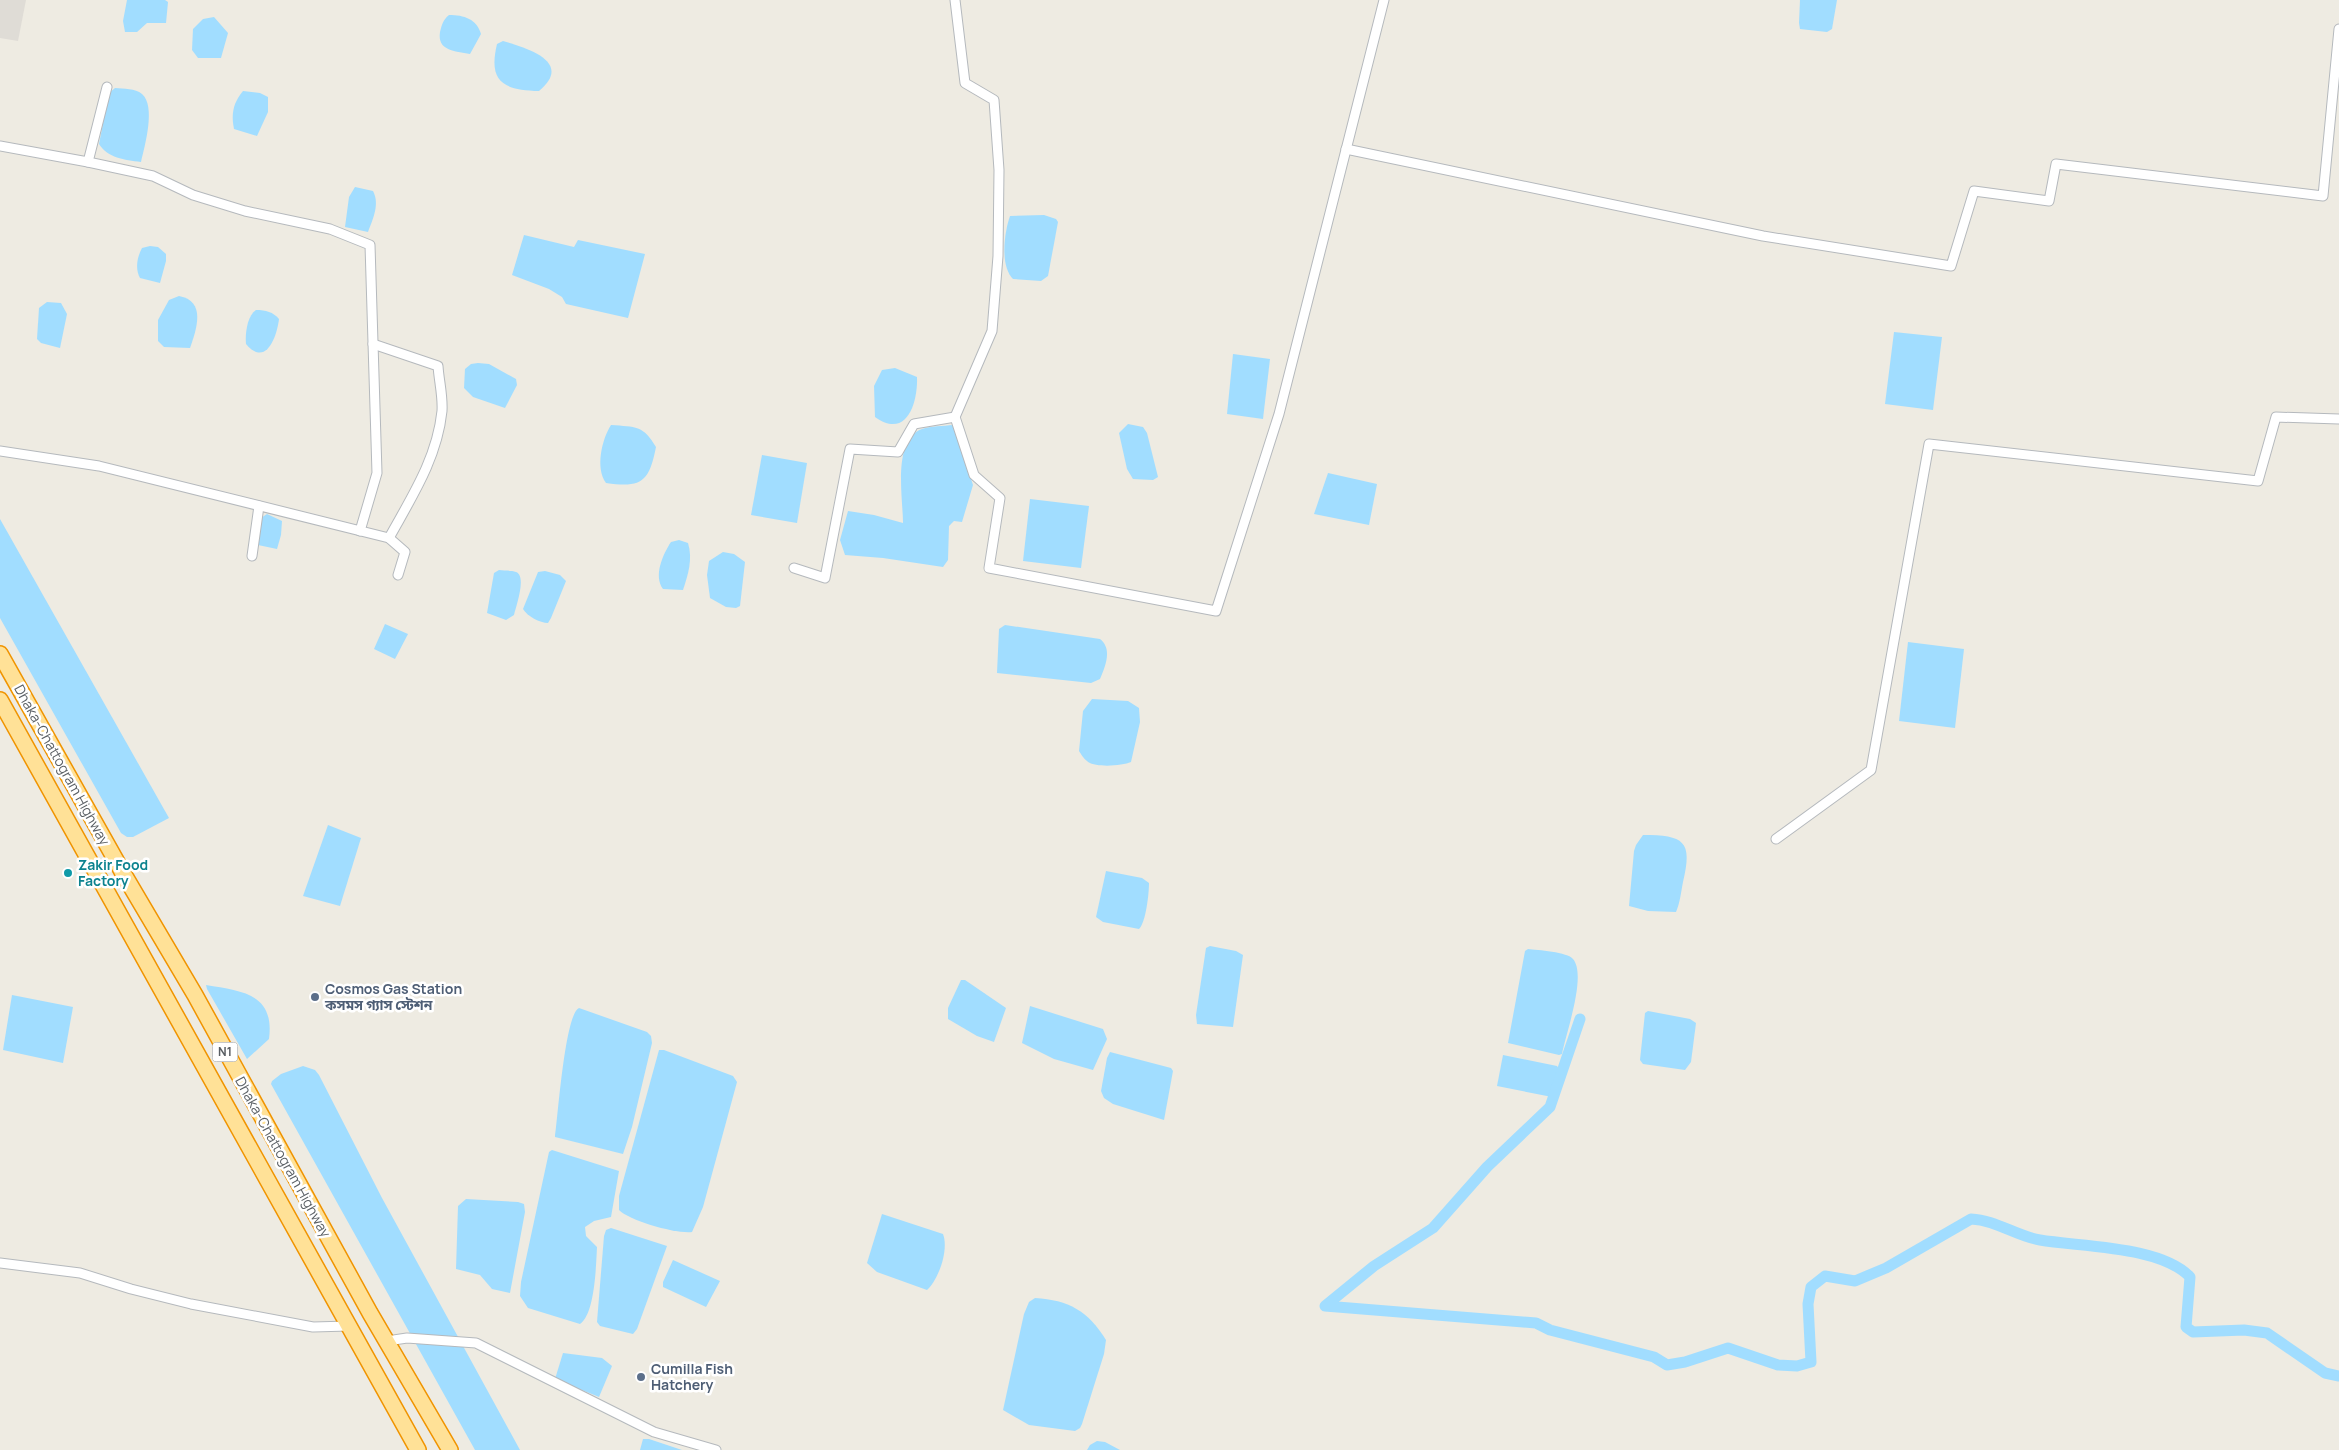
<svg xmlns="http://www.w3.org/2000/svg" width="2339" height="1450" font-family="Manrope,'Noto Sans Bengali',sans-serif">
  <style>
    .industrial { fill: #dfdcd6 }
    .water { fill: #a1ddff }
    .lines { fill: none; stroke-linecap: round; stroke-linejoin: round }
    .canal { stroke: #a1ddff; stroke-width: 11 }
    .minor-casing { stroke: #b5b9bd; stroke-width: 11 }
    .trunk-casing { stroke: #f09400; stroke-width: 18 }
    .minor { stroke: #fff; stroke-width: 9 }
    .trunk { stroke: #ffe197; stroke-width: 15 }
    .culture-dot { fill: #0f9aa8; stroke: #fff; stroke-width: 2 }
    .service-dot { fill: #5c6f8a; stroke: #fff; stroke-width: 2 }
    .labels { text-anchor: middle; stroke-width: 5; stroke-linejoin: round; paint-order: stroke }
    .shield { fill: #fff; stroke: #8c8f92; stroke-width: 1 }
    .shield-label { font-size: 12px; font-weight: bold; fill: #5a5f64 }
    .street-label { font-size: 14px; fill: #5a5f64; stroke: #fff }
    .culture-label { font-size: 14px; font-weight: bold; fill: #0d838f; stroke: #fff; text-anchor: start }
    .service-label { font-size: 14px; font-weight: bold; fill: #4e5e75; stroke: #fff; text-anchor: start }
  </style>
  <rect width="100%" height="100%" fill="#eeebe2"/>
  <path class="industrial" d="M0,0h26l-8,41 -18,-3z"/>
  <g class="water">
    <path d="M127,0h38l3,2 -2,21h-19l-10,9h-12l-2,-11z"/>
    <path d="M1800,0h37l-5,29 -5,3 -27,-3 -1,-6z"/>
    <path d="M449,15c15,0 28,4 32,19l-11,20c-15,-3 -33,-3 -30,-22 2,-8 3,-12 9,-17z"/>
    <path d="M214,17l14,16 -7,25h-23l-6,-8 1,-21 10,-10z"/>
    <path d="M503,41c24,7 71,21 36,50 -36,-1 -51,-9 -42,-47z"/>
    <path d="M115,88c9,1 20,0 27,6 14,12 3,51 -1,68 -17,-2 -33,-4 -42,-18l10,-51z"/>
    <path d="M243,91l17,2 8,4v15l-11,24 -23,-7c-3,-15 -1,-26 9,-38z"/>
    <path d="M355,187l18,4c7,13 0,28 -5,41l-23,-5 4,-30z"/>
    <path d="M1044,215l12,4 2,3 -10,54 -7,5 -28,-2c-13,-13 -9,-46 -3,-63z"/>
    <path d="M524,235l50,12 4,-7 67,14 -17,64 -62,-14 -4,-7 -13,-8 -37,-14z"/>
    <path d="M150,246l8,1 8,7v7l-6,22 -20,-5c-5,-9 -3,-21 2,-30z"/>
    <path d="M179,296c27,5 18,32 11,52l-26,-1 -6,-6v-21l11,-20z"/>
    <path d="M47,302l14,1 6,11 -7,34 -19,-5 -4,-4 2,-31z"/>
    <path d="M256,310c10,0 17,2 23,9 -2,17 -13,49 -33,25 -1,-10 1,-28 10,-34z"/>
    <path d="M1894,332l48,5 -9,73 -48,-6z"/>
    <path d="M1233,354l37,5 -7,60 -36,-5z"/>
    <path d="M478,363l11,1 27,15 1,6 -12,23 -32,-11 -9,-9 1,-19 6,-5z"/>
    <path d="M895,368l22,9c1,25 -10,63 -42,40l-1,-31 8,-16z"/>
    <path d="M1128,424l15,3 4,6 11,44 -5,3 -20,-1 -6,-10 -8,-36z"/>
    <path d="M611,425c25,2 32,0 45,22 -7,35 -14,41 -50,36 -11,-15 -4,-44 5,-58z"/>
    <path d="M953,425l20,60 -11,37 -8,-1 -5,5 -1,34 -5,7 -60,-9 -38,-3 -5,-15 8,-29 26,4 29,8c0,-24 -11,-84 19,-94 9,-3 21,-3 31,-4z"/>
    <path d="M762,455l45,8 -10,60 -46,-8z"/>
    <path d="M1328,473l49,11 -8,41 -55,-11z"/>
    <path d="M1030,499l59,7 -8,62 -58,-7z"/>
    <path d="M267,514l15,7 -1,14 -4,14 -19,-4 -1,-6 4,-21z"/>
    <path d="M0,519l169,299 -36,19h-6l-6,-4 -121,-215z"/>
    <path d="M679,540l9,3c5,16 0,32 -5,47l-20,-1c-10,-13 0,-35 8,-47z"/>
    <path d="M723,552l11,2 11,8 -5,44 -4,2 -10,-1 -16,-9 -3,-23 2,-14z"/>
    <path d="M499,570c5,1 12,0 17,2 11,4 0,34 -2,43l-8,5 -19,-7 7,-40z"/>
    <path d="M545,571l15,4 6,6 -15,37 -3,5c-8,0 -21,-7 -25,-14l15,-37z"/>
    <path d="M385,624l23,10 -13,25 -21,-10z"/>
    <path d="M1005,625l95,14c13,10 5,28 0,40l-9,4 -94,-10 2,-44z"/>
    <path d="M1908,642l56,7 -9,79 -56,-7z"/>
    <path d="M1092,699l36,2 11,7 1,14 -9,40c-9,4 -37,6 -44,-1 -3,-2 -6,-7 -8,-10l4,-40z"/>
    <path d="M328,825l33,13 -21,68 -37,-10z"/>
    <path d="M1643,835c41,0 50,6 40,47 -2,10 -3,21 -7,30l-28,-1 -19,-5 5,-55 2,-6z"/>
    <path d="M1106,871l36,7 7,5c0,10 -3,39 -10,46l-36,-7 -7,-5z"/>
    <path d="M1210,946l26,5 7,4 -10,72 -36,-3 -1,-9 10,-67z"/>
    <path d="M1528,949c9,1 40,3 45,10 14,16 -7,74 -11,95l-3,1 -51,-12 17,-92z"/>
    <path d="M961,980h4l41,28 -12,34 -17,-6 -29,-17v-11z"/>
    <path d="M206,985c35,6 69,8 63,54l-22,20 -40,-70z"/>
    <path d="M12,995l61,12 -10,56 -60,-13z"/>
    <path d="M1030,1006l73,23 4,10 -14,31 -39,-11 -32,-16z"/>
    <path d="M579,1008l68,24 4,4 1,7 -20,84 -9,27 -68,-17c3,-20 10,-123 24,-129z"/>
    <path d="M1648,1011l42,8 6,4 -5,39 -6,8 -42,-6 -3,-4 5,-47z"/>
    <path d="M659,1050h5l69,26 4,6 -34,125 -11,25c-16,2 -62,-11 -73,-22v-14z"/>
    <path d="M1110,1052l61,16 2,3 -9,49 -51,-16 -9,-6 -3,-7 6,-33z"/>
    <path d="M1503,1055l54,11 2,3 -7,28 -55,-11z"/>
    <path d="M303,1066l12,4 4,5 63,123 138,252h-45l-204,-366 1,-3 9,-7z"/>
    <path d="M552,1150l67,21 -8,46 -17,4 -9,6 1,9 11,11c-1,19 -2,67 -17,77l-52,-16 -8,-12 1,-14 28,-130z"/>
    <path d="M466,1199l52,3 6,2 1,8 -15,81 -18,-4 -12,-14 -24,-6 2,-63z"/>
    <path d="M882,1214l61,20c6,15 -4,45 -16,56l-50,-18 -10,-9z"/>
    <path d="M611,1228l56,18 -30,83 -4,5 -33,-8 -3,-4 7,-86 2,-6z"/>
    <path d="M673,1260l47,21 -14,26 -43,-20v-5z"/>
    <path d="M1035,1298c34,2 53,13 71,42l-2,14 -22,70 -2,4 -5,3 -46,-6 -26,-15 21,-96 5,-12z"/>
    <path d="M563,1353l39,5 10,8 -13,31 -44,-18z"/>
    <path d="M643,1439h6l33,11h-42z"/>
    <path d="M1097,1441l8,1 15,8h-33l3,-5z"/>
  </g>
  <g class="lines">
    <path class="canal" d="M1580,1019l-30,88 -63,60 -54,61 -59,38 -49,40 211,17 14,7 104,27 13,8 18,-3 43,-14 50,17 19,1 14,-4 -3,-58 3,-17 14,-11 30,5 31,-13 85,-49c25,1 45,17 69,21 42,7 121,6 150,37l-4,50 7,5 51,-2 23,3 58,40 14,3"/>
    <defs>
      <g id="minor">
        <path d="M955,0l10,83 29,17 5,70 -1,86 -6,75 -37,86 19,58 26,23 -11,70 227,43 63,-197 105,-414"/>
        <path d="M0,146l88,16 19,-75"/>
        <path d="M1346,149l417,87 188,30 23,-75 75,10 7,-37 267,32 16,-167"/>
        <path d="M88,162l65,14 40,19 52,16 85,18 40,16 7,228 -17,58"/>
        <path d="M373,344l65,22c1,15 5,30 4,45 -5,48 -31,87 -53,127"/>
        <path d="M0,451l99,15 290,72 16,14 -7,23"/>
        <path d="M252,556l7,-50"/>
        <path d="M794,568l31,10 25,-129 48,3 16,-28 41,-7"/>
        <path d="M1776,839l95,-69 58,-326 329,37 18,-64 63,2"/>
        <path d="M0,1263l80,10 51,16 60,15 122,23 36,-1"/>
        <path d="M387,1341l20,-3 69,5 178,89 62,18"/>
      </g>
      <g id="trunk">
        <path d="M0,654l123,219 72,122 175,318 80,137"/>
        <path d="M0,700l418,750"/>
      </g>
    </defs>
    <use href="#minor" class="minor-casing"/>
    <use href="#trunk" class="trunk-casing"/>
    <use href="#minor" class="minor"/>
    <use href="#trunk" class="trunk"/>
  </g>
  <circle class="culture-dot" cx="68" cy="873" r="5"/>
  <g class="service-dot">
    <circle cx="315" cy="997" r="5"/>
    <circle cx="641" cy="1377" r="5"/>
  </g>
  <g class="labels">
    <rect class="shield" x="212.5" y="1042.5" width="25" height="19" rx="4"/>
    <g class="shield-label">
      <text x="225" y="1056">N1</text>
    </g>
    <g class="street-label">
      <text transform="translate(62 765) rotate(61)" y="5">Dhaka-Chattogram Highway</text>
      <text transform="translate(283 1157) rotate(61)" y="5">Dhaka-Chattogram Highway</text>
    </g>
    <g class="culture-label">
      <text x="78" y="870">Zakir Food<tspan x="78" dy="16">Factory</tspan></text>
    </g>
    <g class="service-label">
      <text x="325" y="994">Cosmos Gas Station<tspan x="325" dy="16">কসমস গ্যাস স্টেশন</tspan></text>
      <text x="651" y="1374">Cumilla Fish<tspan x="651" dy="16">Hatchery</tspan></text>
    </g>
  </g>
</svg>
